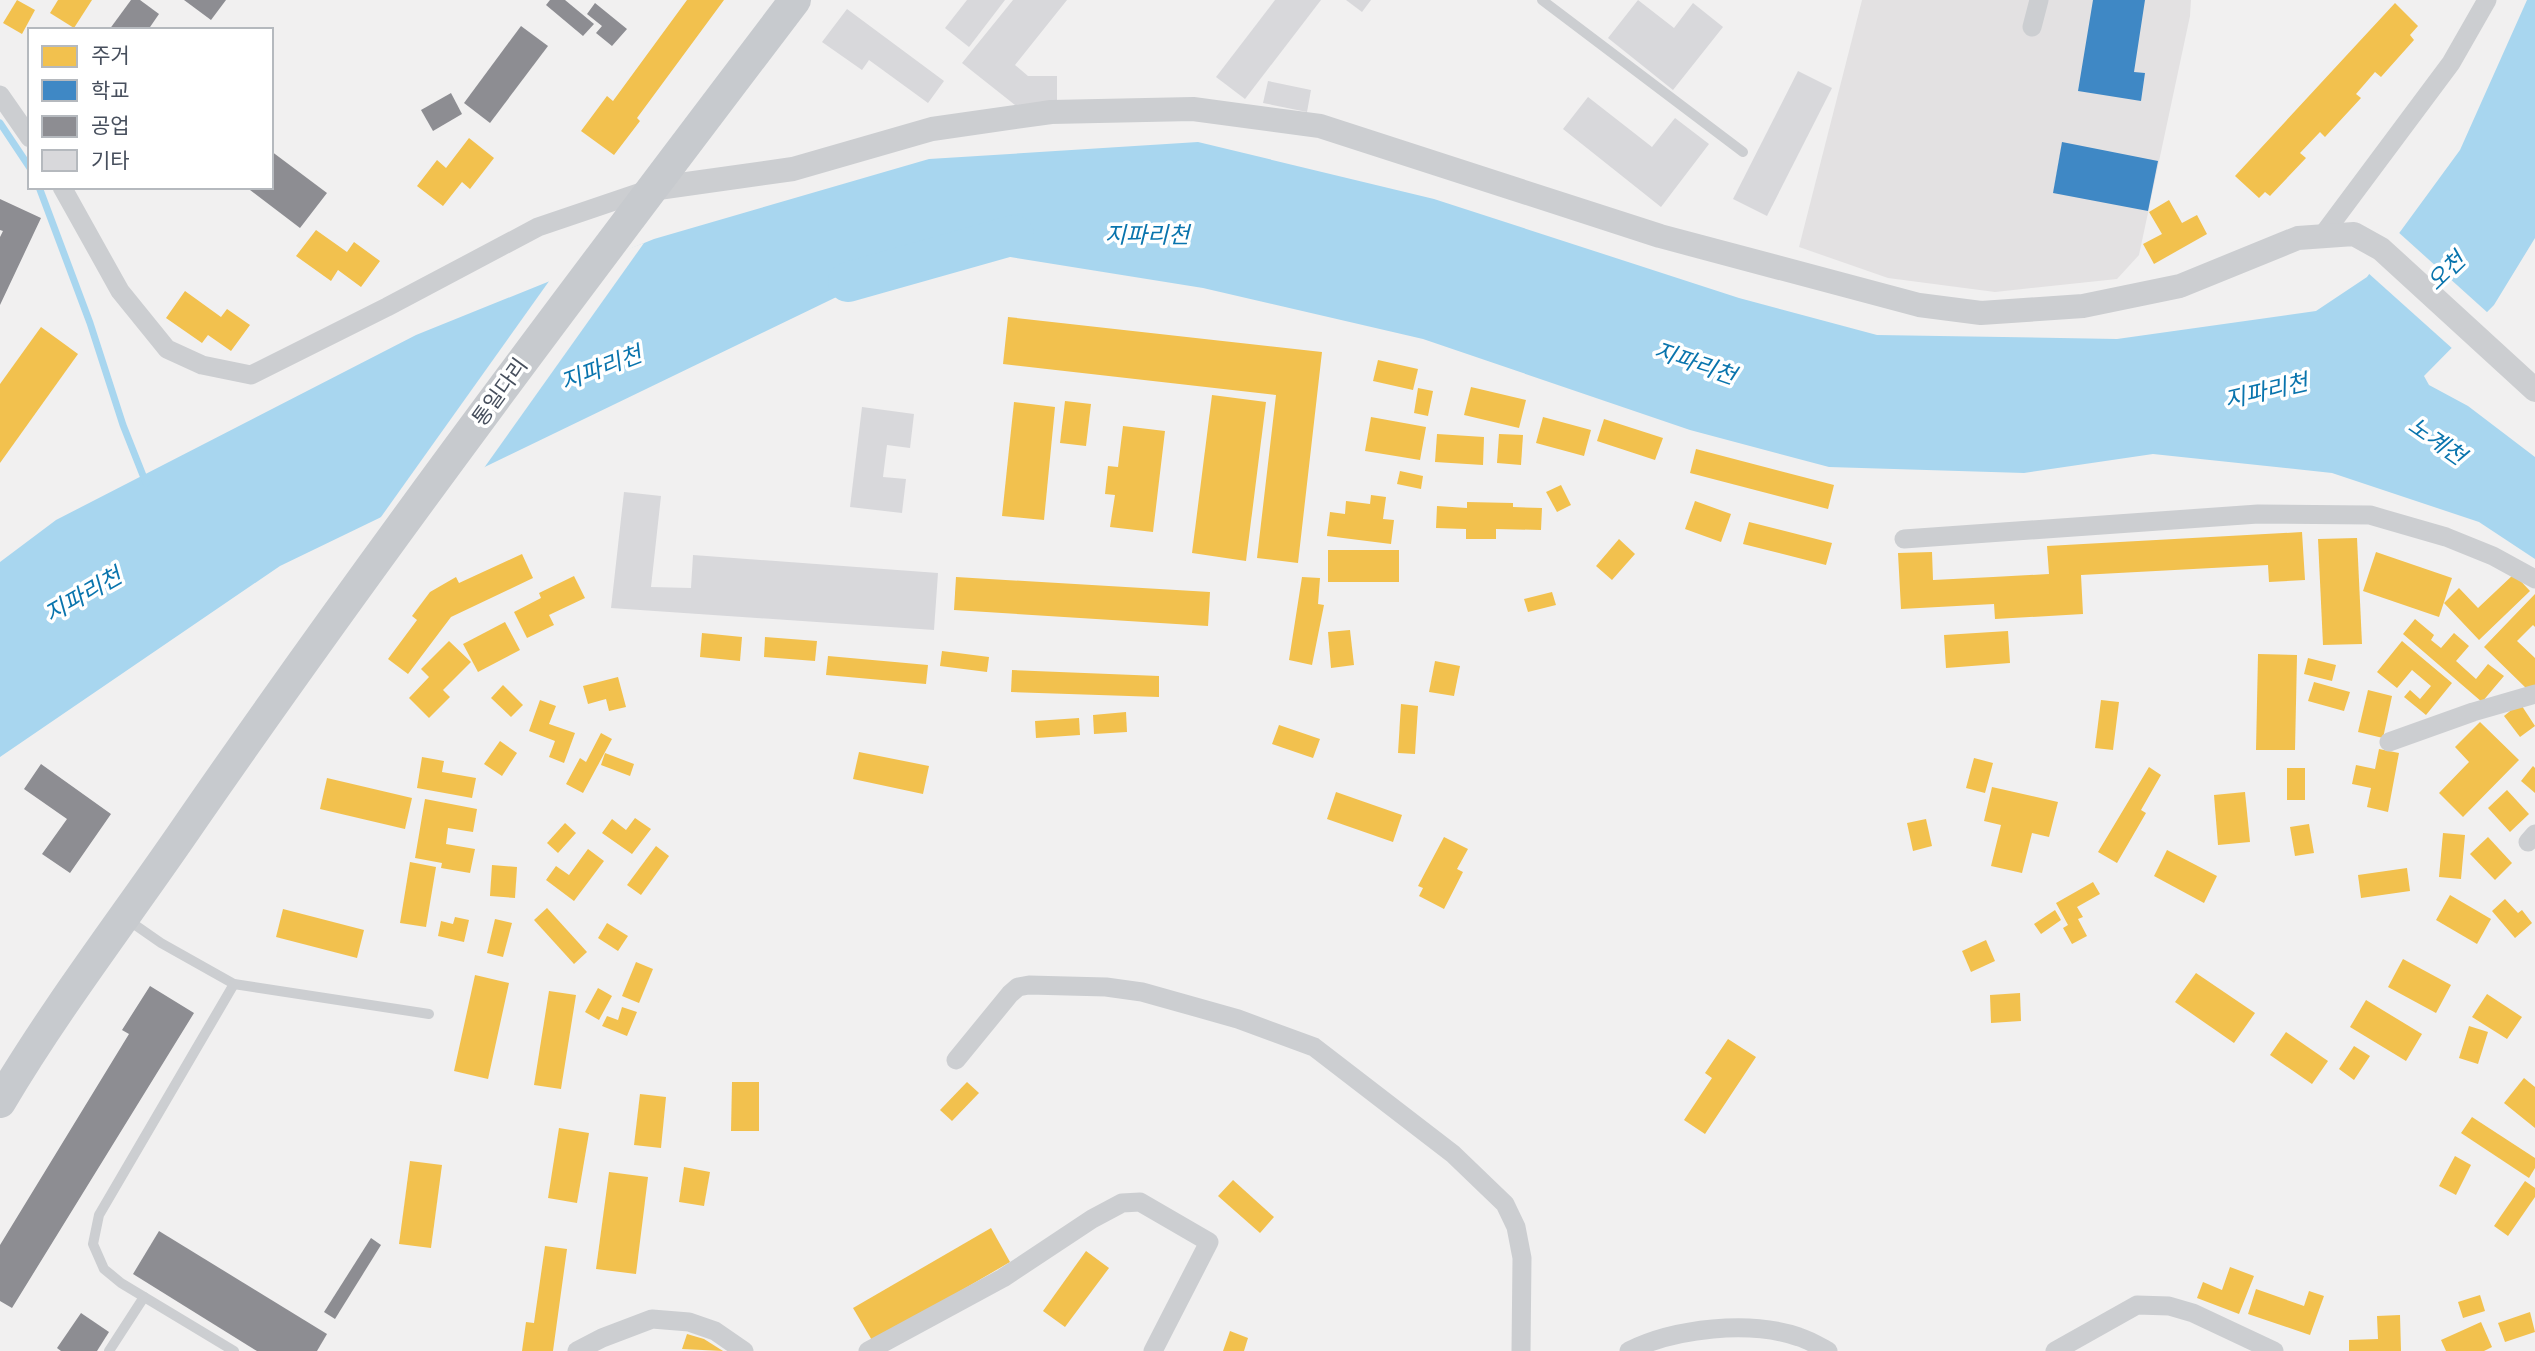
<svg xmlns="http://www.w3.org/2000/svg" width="2535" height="1351" font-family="'Fira Sans Condensed','Noto Sans KR',sans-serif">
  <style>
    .education { fill: #e3e1e2 }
    .water { fill: #a8d6ef }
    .pier { fill: #f1f0f0 }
    .homes { fill: #f2c14e }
    .schools { fill: #3f88c5 }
    .industry { fill: #8d8d92 }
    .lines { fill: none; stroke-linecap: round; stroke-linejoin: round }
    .stream { stroke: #a8d6ef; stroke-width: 7 }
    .river { stroke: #a8d6ef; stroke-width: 40 }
    .building { fill: #d8d8db }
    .service { stroke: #ccced1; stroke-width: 10 }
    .minor { stroke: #ccced1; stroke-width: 19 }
    .tertiary { stroke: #ccced1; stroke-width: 24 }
    .primary { stroke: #c7cace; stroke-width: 32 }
    .labels { text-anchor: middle; stroke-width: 7; stroke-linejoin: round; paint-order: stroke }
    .street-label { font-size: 21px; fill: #474f5d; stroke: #fff }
    .water-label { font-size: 23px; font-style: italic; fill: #0974ad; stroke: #fff }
  </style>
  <rect width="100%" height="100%" fill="#f1f0f0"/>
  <path class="education" d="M1862,0h329l-1,16 -51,239 -22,24 -122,13 -107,-14 -89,-31z"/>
  <path class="water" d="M2527,0h8v238l-41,67 -70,71 5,9 39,21 67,51v102l-56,-37 -147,-49 -179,-19 -129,19 -195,-6 -139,-37 -267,-91 -220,-51 -261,-42 -662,320 -280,191v-195l56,-42 360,-185 238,-96 275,-80 269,-17 236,57 305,99 138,37 240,4 199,-28 51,-34 93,-127z"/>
  <g class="pier">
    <path d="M2397,231l91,82 -34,37 -87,-78z"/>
    <path d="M644,243l-165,232 -103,49 176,-247z"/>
  </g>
  <g class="homes">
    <path d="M17,0l18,10 -13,24 -19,-11z"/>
    <path d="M58,0h34l-18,28 -24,-15z"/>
    <path d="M687,0h37l-87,118 3,3 -26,34 -33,-24 26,-35 6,5z"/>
    <path d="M2395,3l23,23 -8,9 4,5 -33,37 -6,-5 -19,22 5,4 -36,39 -5,-5 -20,21 6,5 -36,38 -5,-4 -6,6 -24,-22z"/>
    <path d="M469,138l25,20 -24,31 -8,-7 -19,24 -26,-20 20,-26 9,8z"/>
    <path d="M2169,200l13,23 15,-8 10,19 -53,30 -11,-20 19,-10 -13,-22z"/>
    <path d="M316,230l31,22 7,-10 26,19 -19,26 -23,-17 -7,11 -35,-25z"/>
    <path d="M185,291l36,26 6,-8 23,16 -19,26 -23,-16 -6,8 -36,-25z"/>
    <path d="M1008,317l314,35 -24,211 -41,-5 19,-163 -273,-31z"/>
    <path d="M41,327l37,27 -78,109v-79z"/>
    <path d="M1378,360l40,9 -5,21 -40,-9z"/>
    <path d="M1471,387l55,13 -7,28 -55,-13z"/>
    <path d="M1418,388l15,3 -5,25 -14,-3z"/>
    <path d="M1212,395l54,7 -20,159 -54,-8z"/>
    <path d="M1065,401l26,3 -5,42 -26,-3z"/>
    <path d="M1014,402l41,5 -11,113 -42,-4z"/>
    <path d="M1371,417l55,10 -6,33 -55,-9z"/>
    <path d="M1543,417l48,13 -7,26 -48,-13z"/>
    <path d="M1604,419l59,19 -8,22 -58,-19z"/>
    <path d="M1123,426l42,5 -12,101 -43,-5 5,-32 -10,-1 3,-28 10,1z"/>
    <path d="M1437,434l47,3 -1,28 -48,-3z"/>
    <path d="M1499,434l24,1 -2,30 -24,-2z"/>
    <path d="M1696,449l138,36 -6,24 -138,-36z"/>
    <path d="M1400,471l23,5 -2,13 -24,-5z"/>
    <path d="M1561,485l10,20 -14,7 -11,-20z"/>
    <path d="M1371,495l15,2 -3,22 11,1 -3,24 -64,-8 3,-24 15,2 1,-13 24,3z"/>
    <path d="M1695,501l36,13 -10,28 -36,-13z"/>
    <path d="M1467,502l46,1v4l29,1 -1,22 -45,-1v10h-30v-10l-30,-1 1,-22 30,2z"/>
    <path d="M1749,522l83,21 -6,22 -83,-21z"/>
    <path d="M2302,532l3,48 -36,2 -1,-17 -187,10 2,39 -88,5 -1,-15 -93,5 -3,-56 34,-1 1,28 60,-3 56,-3 -2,-28z"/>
    <path d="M2357,538l5,106 -39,1 -5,-106z"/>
    <path d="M1619,539l16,15 -23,26 -16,-14z"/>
    <rect x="1328" y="550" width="71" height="32"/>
    <path d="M2376,552l76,26 -13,39 -76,-26z"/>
    <path d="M522,554l11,24 -82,39 -43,57 -20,-15 29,-39 -5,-4 18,-24 26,-15 3,6z"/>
    <path d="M2514,574l16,17 -51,49 -35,-37 15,-15 19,20z"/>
    <path d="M574,576l11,22 -36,17 5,10 -27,13 -13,-26 27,-14 -2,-5z"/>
    <path d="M956,577l254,15 -2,34 -254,-16z"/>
    <path d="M1302,577l18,1 -2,26 6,1 -12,60 -23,-5z"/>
    <path d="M1552,592l4,13 -28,7 -4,-13z"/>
    <path d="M2535,594v33l-2,-2 -16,16 18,17v27l-6,6 -45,-44z"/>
    <path d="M2415,619l19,16 -3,5 10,8 13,-15 15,13 -13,15 20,18 12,-15 16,12 -22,26 -79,-68z"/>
    <path d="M505,622l15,28 -42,22 -15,-28z"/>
    <path d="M1350,630l4,35 -23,3 -3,-36z"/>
    <path d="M2008,631l2,32 -64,5 -2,-33z"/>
    <path d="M702,633l40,4 -2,24 -40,-4z"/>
    <path d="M765,637l52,4 -2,20 -51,-4z"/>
    <path d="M449,641l22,21 -28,28 7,7 -21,21 -20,-20 20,-21 -8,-8z"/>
    <path d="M2402,641l50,42 -26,32 -22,-18 6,-7 10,9 11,-13 -19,-16 -15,18 -20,-16z"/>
    <path d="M942,651l47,6 -2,15 -47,-6z"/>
    <path d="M2258,654l39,1 -2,95h-39z"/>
    <path d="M828,656l100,9 -2,19 -100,-9z"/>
    <path d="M2308,658l28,7 -4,16 -28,-7z"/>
    <path d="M1435,661l25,5 -6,30 -25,-4z"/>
    <path d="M1012,670l147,6v21l-148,-5z"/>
    <path d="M618,677l8,30 -17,4 -3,-12 -18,5 -5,-18z"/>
    <path d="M2314,682l36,10 -6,19 -36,-10z"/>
    <path d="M503,685l20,20 -12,12 -20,-19z"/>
    <path d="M2368,690l24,6 -9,42 -25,-6z"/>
    <path d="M540,700l16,6 -7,18 26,9 -11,30 -15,-6 6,-16 -26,-10z"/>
    <path d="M2101,700l18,2 -6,48 -18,-2z"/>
    <path d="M2520,703l15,23 -15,11 -16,-21z"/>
    <path d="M1401,704l17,2 -3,48 -17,-1z"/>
    <path d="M1126,712l1,20 -33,2 -1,-19z"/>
    <path d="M1079,718l1,17 -44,3 -1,-17z"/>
    <path d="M2480,722l39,38 -56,57 -24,-24 30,-31 -14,-15z"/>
    <path d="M1279,725l41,14 -7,19 -41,-14z"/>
    <path d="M601,733l11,6 -29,54 -17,-9 14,-26 6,4z"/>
    <path d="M500,741l17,12 -15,23 -18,-12z"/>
    <path d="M2379,749l20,4 -11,59 -21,-5 4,-19 -19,-4 4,-19 19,4z"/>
    <path d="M859,752l70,14 -6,28 -70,-15z"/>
    <path d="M605,753l29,11 -4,12 -29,-11z"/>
    <path d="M422,757l22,4 -2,11 34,6 -4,20 -55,-10z"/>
    <path d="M1974,758l19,5 -8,30 -19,-5z"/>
    <path d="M2533,766l2,2v25l-14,-12z"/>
    <path d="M2149,767l12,8 -20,35 5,3 -29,50 -19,-11z"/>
    <rect x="2287" y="768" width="18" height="32"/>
    <path d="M327,778l85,20 -7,31 -85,-20z"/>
    <path d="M1992,787l66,15 -9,35 -17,-4 -10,40 -31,-7 10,-41 -17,-4z"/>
    <path d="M2507,790l22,24 -19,18 -22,-24z"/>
    <path d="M1336,792l66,23 -9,27 -66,-23z"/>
    <path d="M2245,792l5,50 -32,3 -4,-50z"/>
    <path d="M425,799l52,10 -4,23 -25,-4 -2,16 29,5 -5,24 -29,-5 1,-5 -27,-5z"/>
    <path d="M635,818l16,11 -19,25 -30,-21 10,-14 14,11z"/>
    <path d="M1926,819l6,27 -19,5 -6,-28z"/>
    <path d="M565,823l11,10 -18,20 -11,-10z"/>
    <path d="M2309,824l5,29 -19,3 -5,-29z"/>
    <path d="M2443,833l22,2 -4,44 -22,-2z"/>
    <path d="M1444,837l24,12 -11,20 6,3 -19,37 -25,-13 4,-8 -5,-2z"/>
    <path d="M2488,837l24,26 -17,17 -25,-26z"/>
    <path d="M656,846l13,10 -28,39 -14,-10z"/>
    <path d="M588,849l16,12 -30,40 -28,-21 10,-14 13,9z"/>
    <path d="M2167,850l50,26 -13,27 -50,-27z"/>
    <path d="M410,862l26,5 -10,60 -26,-4z"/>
    <path d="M492,865l25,2 -2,31 -25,-2z"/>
    <path d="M2407,868l3,23 -49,7 -3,-23z"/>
    <path d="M2093,882l7,12 -23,13 6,10 -5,2 9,17 -15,8 -9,-16 5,-3 -12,-22z"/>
    <path d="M2450,895l41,24 -14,25 -41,-24z"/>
    <path d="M2505,899l13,14 4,-3 10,13 -17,15 -23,-27z"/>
    <path d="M547,908l40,44 -13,12 -40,-44z"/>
    <path d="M283,909l81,21 -7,28 -81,-21z"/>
    <path d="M2055,910l6,10 -20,14 -7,-10z"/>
    <path d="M455,917l14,3 -5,22 -26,-6 3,-15 12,3z"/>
    <path d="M495,919l17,4 -9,34 -16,-4z"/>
    <path d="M607,923l21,13 -10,15 -20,-13z"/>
    <path d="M1986,940l9,21 -24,11 -9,-21z"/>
    <path d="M2403,959l48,26 -15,28 -48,-26z"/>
    <path d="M636,962l17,7 -14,34 -17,-7z"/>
    <path d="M2196,973l59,40 -21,30 -59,-41z"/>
    <path d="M475,975l34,8 -21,96 -34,-8z"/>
    <path d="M598,988l14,8 -13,24 -14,-8z"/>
    <path d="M549,991l27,4 -15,94 -27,-4z"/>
    <path d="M2020,993l1,28 -30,2 -1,-28z"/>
    <path d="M2487,994l35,23 -15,22 -35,-22z"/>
    <path d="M2366,1000l56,34 -16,27 -56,-34z"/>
    <path d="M622,1007l15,5 -10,24 -25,-10 5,-10 11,4z"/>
    <path d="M2469,1026l19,6 -10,32 -19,-6z"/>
    <path d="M2286,1032l42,29 -16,23 -42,-29z"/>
    <path d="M1728,1039l28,18 -51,77 -21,-14 28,-42 -7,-5z"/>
    <path d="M2354,1046l16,10 -16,24 -15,-11z"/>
    <path d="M2524,1078l11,9v41l-31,-25z"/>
    <path d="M732,1082h27v49h-28z"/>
    <path d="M967,1082l12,11 -27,28 -12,-11z"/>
    <path d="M640,1094l26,3 -5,51 -27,-3z"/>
    <path d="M2472,1117l63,41v10l-6,10 -68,-45z"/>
    <path d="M559,1128l30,5 -12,70 -29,-5z"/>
    <path d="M2455,1156l16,9 -15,30 -17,-9z"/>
    <path d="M410,1161l32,4 -11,83 -32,-4z"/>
    <path d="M684,1167l26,5 -6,34 -25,-4z"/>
    <path d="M609,1172l39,5 -12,97 -40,-5z"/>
    <path d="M1233,1180l41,37 -14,16 -42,-37z"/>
    <path d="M2525,1181l10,7v9l-27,39 -14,-10z"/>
    <path d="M991,1228l19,34 -137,80 -20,-34z"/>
    <path d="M545,1246l22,3 -14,102h-31l4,-29 8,1z"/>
    <path d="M1086,1251l23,17 -44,59 -22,-16z"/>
    <path d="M2230,1267l24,9 -15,38 -42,-16 6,-16 19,8z"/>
    <path d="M2256,1289l48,17 5,-15 15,5 -14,39 -62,-21z"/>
    <path d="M2480,1295l5,16 -22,7 -5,-16z"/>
    <path d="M2530,1312l5,20 -30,10 -7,-19z"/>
    <path d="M2400,1315l1,36h-52v-11l29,-1 -1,-23z"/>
    <path d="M2481,1322l11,25 -8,4h-38l-5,-11z"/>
    <path d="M1230,1331l18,7 -4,13h-21z"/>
    <path d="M687,1334l17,5 19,12 -41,-2z"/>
  </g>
  <g class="schools">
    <path d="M2093,0h52l-11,72 11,1 -4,28 -63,-10z"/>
    <path d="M2062,142l96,19 -10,50 -95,-18z"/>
  </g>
  <g class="industry">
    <path d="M131,0h9l19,14 -11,16h-39z"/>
    <path d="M184,0h42l-15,20z"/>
    <path d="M550,0h15l29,24 -11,12 -37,-31z"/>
    <path d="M595,3l32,26 -15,17 -16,-13 6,-7 -15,-12z"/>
    <path d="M521,26l27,20 -58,77 -26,-20z"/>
    <path d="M451,93l11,21 -29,17 -12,-21z"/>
    <path d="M271,151l56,42 -27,35 -54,-41h25z"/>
    <path d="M0,199l41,19 -41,87v-68l3,-6 -3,-1z"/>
    <path d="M41,764l70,50 -41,59 -28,-19 25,-35 -43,-30z"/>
    <path d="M150,986l44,27 -182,295 -12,-7v-56l129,-211 -7,-4z"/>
    <path d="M159,1231l168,103 -10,17h-60l-124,-77z"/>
    <path d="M371,1238l10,7 -46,74 -11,-7z"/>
    <path d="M81,1313l28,19 -12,19h-36l-4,-3z"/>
  </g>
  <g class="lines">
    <g class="stream">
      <path d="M0,123l30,45"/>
      <path d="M39,187l51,136 33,102 23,58"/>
    </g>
    <path class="river" d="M848,282l166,-47"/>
  </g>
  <g class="building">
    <path d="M967,0h38l-36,47 -24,-19z"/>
    <path d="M1013,0h54l-52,65 13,11h29v30l-42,-1 -53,-42z"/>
    <path d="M1275,0h46l-76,99 -29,-22z"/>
    <path d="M1346,0h25l-9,12z"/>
    <path d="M1638,0l36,28 19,-25 30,24 -50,63 -65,-52z"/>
    <path d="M847,9l97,72 -16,22 -59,-43 -7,10 -40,-28z"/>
    <path d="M1798,71l34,17 -65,128 -34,-17z"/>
    <path d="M1268,81l43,9 -4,22 -44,-9z"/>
    <path d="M1588,97l64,50 23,-29 34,26 -48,63 -98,-78z"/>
    <path d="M862,407l52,7 -4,34 -23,-3 -4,32 23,2 -4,34 -52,-6z"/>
    <path d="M624,492l37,4 -10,91 40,1 2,-33 245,18 -4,57 -323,-22z"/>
  </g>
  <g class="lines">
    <g class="service">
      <path d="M1542,0l201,152"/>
      <path d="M128,920l33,23 73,41 195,30"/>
      <path d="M234,984l-135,231 -6,29 11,25 17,14 113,68"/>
      <path d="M109,1351l35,-54"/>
    </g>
    <g class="minor">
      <path d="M2032,27l7,-27"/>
      <path d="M0,95l30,43"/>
      <path d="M62,187l58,104 47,58 35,16 49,10 136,-68 151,-80 112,-38"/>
      <path d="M2322,236l129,-173 36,-63"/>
      <path d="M1904,539l354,-25 112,1 76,22 47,19 42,23"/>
      <path d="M2389,742l84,-30 62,-18"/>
      <path d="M2528,842l7,-8"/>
      <path d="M956,1060l54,-66 8,-7 11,-2 77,2 36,5 96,27 76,28 139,107 52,50 11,23 6,31 -1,93"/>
      <path d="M577,1351l25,-13 50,-19 37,3 26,9 29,20"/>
      <path d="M868,1351l135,-73 89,-59 30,-16 18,-1 69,40 -56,109"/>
      <path d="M1629,1351c46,-23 121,-31 170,-14 10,3 20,9 29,14"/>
      <path d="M2055,1351l82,-46 32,1 24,7 81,38"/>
    </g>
    <path class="tertiary" d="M651,189l142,-20 139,-40 119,-17 142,-3 127,17 340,110 259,69 62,8 102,-7 97,-20 118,-48 56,-4 27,15 154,141"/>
    <path class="primary" d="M0,1102c58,-98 128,-188 192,-282 193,-279 398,-550 603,-820"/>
  </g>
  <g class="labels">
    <g class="street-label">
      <text transform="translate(500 392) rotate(-54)" y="7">통일다리</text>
    </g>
    <g class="water-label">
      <text x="1147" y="243">지파리천</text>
      <text transform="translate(2446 271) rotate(-44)" y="8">오천</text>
      <text transform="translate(1695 363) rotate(19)" y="8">지파리천</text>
      <text transform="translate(601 368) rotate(-21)" y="8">지파리천</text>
      <text transform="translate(2266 391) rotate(-13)" y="8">지파리천</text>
      <text transform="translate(2437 441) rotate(35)" y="8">노계천</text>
      <text transform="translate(83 595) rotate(-30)" y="8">지파리천</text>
    </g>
  </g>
  <rect x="28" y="28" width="245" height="161" fill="#ffffff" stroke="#b5b9be" stroke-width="2"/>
  <rect x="42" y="46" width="35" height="21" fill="#f2c14e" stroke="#b5b9be" stroke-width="2"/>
  <text x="91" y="63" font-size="21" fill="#474f5d">주거</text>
  <rect x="42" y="80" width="35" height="21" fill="#3f88c5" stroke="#b5b9be" stroke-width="2"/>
  <text x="91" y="98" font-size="21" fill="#474f5d">학교</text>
  <rect x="42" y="116" width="35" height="21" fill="#8d8d92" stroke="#b5b9be" stroke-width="2"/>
  <text x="91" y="133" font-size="21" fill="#474f5d">공업</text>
  <rect x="42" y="150" width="35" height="21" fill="#d8d8db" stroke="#b5b9be" stroke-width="2"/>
  <text x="91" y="168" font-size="21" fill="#474f5d">기타</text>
</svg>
